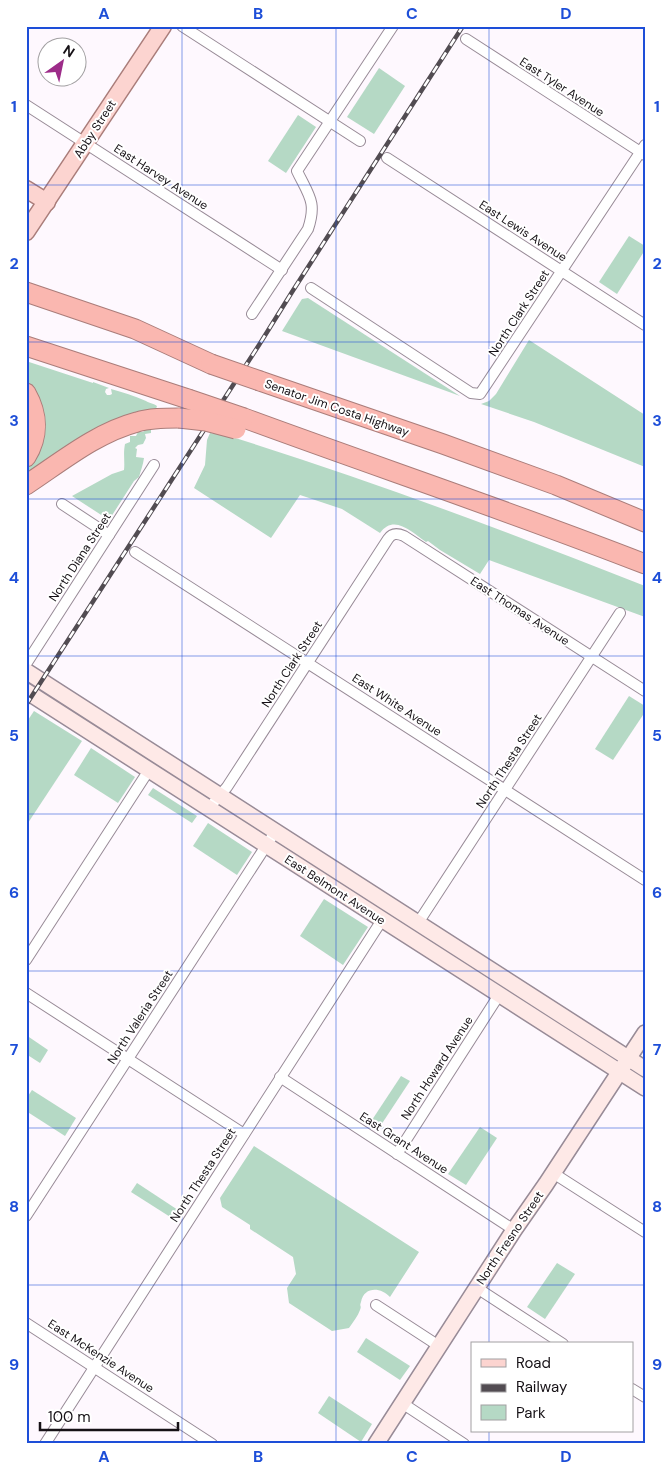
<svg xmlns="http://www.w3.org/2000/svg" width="671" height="1470" font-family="'DM Sans',sans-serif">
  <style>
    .green { fill: #b5d9c5 }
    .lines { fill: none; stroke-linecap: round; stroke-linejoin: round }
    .street-casing { stroke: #988b97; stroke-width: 12 }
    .secondary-casing { stroke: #988b97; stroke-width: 18 }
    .primary-casing { stroke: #aa7d7a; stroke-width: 19 }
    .highway-casing { stroke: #aa7d7a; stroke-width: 21 }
    .street { stroke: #fff; stroke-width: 10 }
    .secondary { stroke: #fee9e7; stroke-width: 15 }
    .primary { stroke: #fcd4d0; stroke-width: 16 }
    .highway { stroke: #fab7b0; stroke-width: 19 }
    .rail-casing { stroke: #524c52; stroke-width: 4.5 }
    .rail { stroke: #fff; stroke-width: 2.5; stroke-dasharray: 8; stroke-linecap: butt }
    .highway-bridge-casing { stroke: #aa7d7a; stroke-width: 21; stroke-linecap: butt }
    .highway-bridge { stroke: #fab7b0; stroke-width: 19 }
    .grid { fill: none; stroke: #1d4ed8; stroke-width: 1; stroke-opacity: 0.55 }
    .labels { text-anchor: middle; stroke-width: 4; stroke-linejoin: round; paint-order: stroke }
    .street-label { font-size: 12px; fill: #161116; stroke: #fff }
    .neatline { fill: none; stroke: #1d4ed8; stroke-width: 2 }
    .grid-label { font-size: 16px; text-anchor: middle; font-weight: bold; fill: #1d4ed8 }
  </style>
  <rect width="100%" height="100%" fill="#fef8fe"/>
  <g class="green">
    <path d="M379,68l26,18 -31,48 -27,-17z"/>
    <path d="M298,115l18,12 -30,46 -18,-12z"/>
    <path d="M629,236l16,10v4l-28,44 -18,-12z"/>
    <path d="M308,298l152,98 -178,-65 20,-32z"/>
    <path d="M529,340l116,75v52l-111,-45 -53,-18 8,-3 7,-7z"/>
    <path d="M26,361l67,22v-1l16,6 -3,1 -1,3 2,3h3l2,-1 -1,-5c11,3 24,7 35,12 3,2 7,2 11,5l-2,6 -32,6 -1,-2 -1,2 -95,59z"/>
    <path d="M148,427l3,2v4l-6,1 1,4 -3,6 -5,1 -3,3 2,1 -1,8 8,1c-1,7 -3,12 -5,19l-5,4 -25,39 -37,-24 40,-22 12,-4c1,-9 -1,-16 1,-26l5,-2v-6h6l2,-4h5z"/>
    <path d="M210,433l19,3c141,44 279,96 416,150v31l-156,-57 -9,14 -40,-24 -12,-9 -2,1c-13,-9 -32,-29 -46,-9l-38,-24 -42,-14 -29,43 -77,-50 11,-23 2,-25z"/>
    <path d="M629,696l16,10v6l-32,48 -18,-11z"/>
    <path d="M34,711l48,30 -56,85v-103z"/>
    <path d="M91,748l44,29 -17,26 -44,-28z"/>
    <path d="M153,788l44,28 -5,7 -44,-28z"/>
    <path d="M208,823l44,29 -15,23 -44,-29z"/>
    <path d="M324,899l44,28 -25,38 -43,-29z"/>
    <path d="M26,1035l22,15 -8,13 -14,-9z"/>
    <path d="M401,1076l9,5 -31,47 -9,-5z"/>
    <path d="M32,1090l44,28 -11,18 -39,-25v-12z"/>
    <path d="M480,1127l17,11 -31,47 -18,-11z"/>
    <path d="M254,1146l165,106 -29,45c-9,-10 -26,-11 -29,5 -2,6 1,2 -1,8 -2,6 -7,12 -11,18l-17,3 -43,-28 -2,-15 9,-14 -3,-17 -43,-28v-4l-28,-18 -2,-9z"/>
    <path d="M137,1183l44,29 -6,8 -44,-28z"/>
    <path d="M557,1263l18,11 -30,45 -18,-12z"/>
    <path d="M366,1338l44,28 -10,14 -43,-28z"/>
    <path d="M329,1396l43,28 -11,18 -43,-29z"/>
  </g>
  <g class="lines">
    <defs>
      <g id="street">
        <path d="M182,26l178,115"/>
        <path d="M466,39l179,116"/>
        <path d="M26,105l256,165"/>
        <path d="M387,158l258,167"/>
        <path d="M311,288l160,105 9,1 165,-249"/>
        <path d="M252,314l56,-85c9,-27 1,-33 -11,-58l96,-145"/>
        <path d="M62,504l47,31"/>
        <path d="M135,552l510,328"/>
        <path d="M26,664l128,-199"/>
        <path d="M209,808l18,-21 161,-248c4,-6 9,-6 16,-3l241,155"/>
        <path d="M418,923l202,-310"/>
        <path d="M26,960l123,-190"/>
        <path d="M26,993l218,141"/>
        <path d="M280,1077l234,153"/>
        <path d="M397,1154l102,-159"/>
        <path d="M553,1173l92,59"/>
        <path d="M26,1216l249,-384"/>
        <path d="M477,1288l86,56"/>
        <path d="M376,1305l63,41"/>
        <path d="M26,1323l186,121"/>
        <path d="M632,1389l13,8"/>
        <path d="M402,1403l62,41"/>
        <path d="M45,1444l337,-524"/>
      </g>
      <g id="secondary">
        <path d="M26,671l619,398"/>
        <path d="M26,691l619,397"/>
        <path d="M376,1444l138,-214 32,-46 99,-151"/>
      </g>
      <g id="primary">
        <path d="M26,189l21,13"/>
        <path d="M26,232l137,-206"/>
      </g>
      <g id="highway">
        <path d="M26,292l109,37 76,35"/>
        <path d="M26,346l162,53"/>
        <path d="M260,381l183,63 113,41 89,37"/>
        <path d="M26,393c12,21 13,43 0,64"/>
        <path d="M244,418c133,49 268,94 401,146"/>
        <path d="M26,485c35,-23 70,-52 111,-63 13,-4 27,-4 42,-4"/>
      </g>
    </defs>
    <use href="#street" class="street-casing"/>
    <use href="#secondary" class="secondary-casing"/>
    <use href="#primary" class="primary-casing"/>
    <use href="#highway" class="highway-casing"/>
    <use href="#street" class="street"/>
    <use href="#secondary" class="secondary"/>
    <use href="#primary" class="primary"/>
    <use href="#highway" class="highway"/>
    <defs>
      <path id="rail" d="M26,705l233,-360 33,-53 171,-266"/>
    </defs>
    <use href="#rail" class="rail-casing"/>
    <use href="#rail" class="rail"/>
    <defs>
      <g id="highway-bridge">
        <path d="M211,364l49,17"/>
        <path d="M188,399l56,19"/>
        <path d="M179,418l27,3 30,8"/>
      </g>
    </defs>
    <use href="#highway-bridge" class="highway-bridge-casing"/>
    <use href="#highway-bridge" class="highway-bridge"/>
  </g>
  <path class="grid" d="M182,26v1418M336,26v1418M489,26v1318M26,185h619M26,342h619M26,499h619M26,656h619M26,814h619M26,971h619M26,1128h619M26,1285h619M489,1431v13"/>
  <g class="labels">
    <g class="street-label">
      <text transform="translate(562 87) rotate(33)" y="4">East Tyler Avenue</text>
      <text transform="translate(95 129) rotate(-57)" y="4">Abby Street</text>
      <text transform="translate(161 177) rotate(33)" y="4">East Harvey Avenue</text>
      <text transform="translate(523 231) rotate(33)" y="4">East Lewis Avenue</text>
      <text transform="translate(519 313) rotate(-57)" y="4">North Clark Street</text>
      <text transform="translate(337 408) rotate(19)" y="4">Senator Jim Costa Highway</text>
      <text transform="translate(80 557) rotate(-57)" y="4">North Diana Street</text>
      <text transform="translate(520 611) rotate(33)" y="4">East Thomas Avenue</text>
      <text transform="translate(292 664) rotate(-57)" y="4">North Clark Street</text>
      <text transform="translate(397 705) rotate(33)" y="4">East White Avenue</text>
      <text transform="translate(509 761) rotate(-57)" y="4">North Thesta Street</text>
      <text transform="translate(335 890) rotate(33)" y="4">East Belmont Avenue</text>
      <text transform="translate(140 1017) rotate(-57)" y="4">North Valeria Street</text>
      <text transform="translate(437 1068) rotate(-57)" y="4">North Howard Avenue</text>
      <text transform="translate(404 1143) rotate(33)" y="4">East Grant Avenue</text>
      <text transform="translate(203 1175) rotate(-57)" y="4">North Thesta Street</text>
      <text transform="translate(510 1238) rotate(-56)" y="4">North Fresno Street</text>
      <text transform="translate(101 1356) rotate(33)" y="4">East McKenzie Avenue</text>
    </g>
  </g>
  <rect width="671" height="1470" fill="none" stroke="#ffffff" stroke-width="55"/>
  <rect x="471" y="1342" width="162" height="90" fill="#ffffff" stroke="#a2a0a2"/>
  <rect x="481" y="1359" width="25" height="8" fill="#fcd4d0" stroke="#a2a0a2"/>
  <text x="516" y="1368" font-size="15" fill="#161116">Road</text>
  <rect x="481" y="1384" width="25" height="8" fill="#524c52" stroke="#a2a0a2"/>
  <text x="516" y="1392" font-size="15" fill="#161116">Railway</text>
  <rect x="481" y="1405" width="25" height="15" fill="#b5d9c5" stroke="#a2a0a2"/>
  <text x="516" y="1418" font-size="15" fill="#161116">Park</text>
  <g transform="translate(62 62) rotate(33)"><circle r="24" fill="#ffffff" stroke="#a2a0a2"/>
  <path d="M0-4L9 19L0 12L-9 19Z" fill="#9d2c89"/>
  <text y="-8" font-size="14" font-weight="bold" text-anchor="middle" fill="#161116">N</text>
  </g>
  <path d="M40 1422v8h138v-8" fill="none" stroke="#161116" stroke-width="2.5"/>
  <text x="48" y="1422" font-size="15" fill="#161116" stroke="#ffffff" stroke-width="4" paint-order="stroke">100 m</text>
  <rect x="28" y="28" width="616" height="1414" class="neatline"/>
  <g class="grid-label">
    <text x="104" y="19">A</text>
    <text x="258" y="19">B</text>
    <text x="412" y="19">C</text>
    <text x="566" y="19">D</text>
    <text x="14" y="112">1</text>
    <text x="657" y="112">1</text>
    <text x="14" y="269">2</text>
    <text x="657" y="269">2</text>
    <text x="14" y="426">3</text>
    <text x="657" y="426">3</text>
    <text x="14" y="583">4</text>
    <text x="657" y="583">4</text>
    <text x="14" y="741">5</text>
    <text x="657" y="741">5</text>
    <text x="14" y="898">6</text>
    <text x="657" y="898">6</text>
    <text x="14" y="1055">7</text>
    <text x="657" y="1055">7</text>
    <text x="14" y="1212">8</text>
    <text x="657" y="1212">8</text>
    <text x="14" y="1370">9</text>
    <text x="657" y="1370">9</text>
    <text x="104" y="1462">A</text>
    <text x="258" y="1462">B</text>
    <text x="412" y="1462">C</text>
    <text x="566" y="1462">D</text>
  </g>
</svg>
